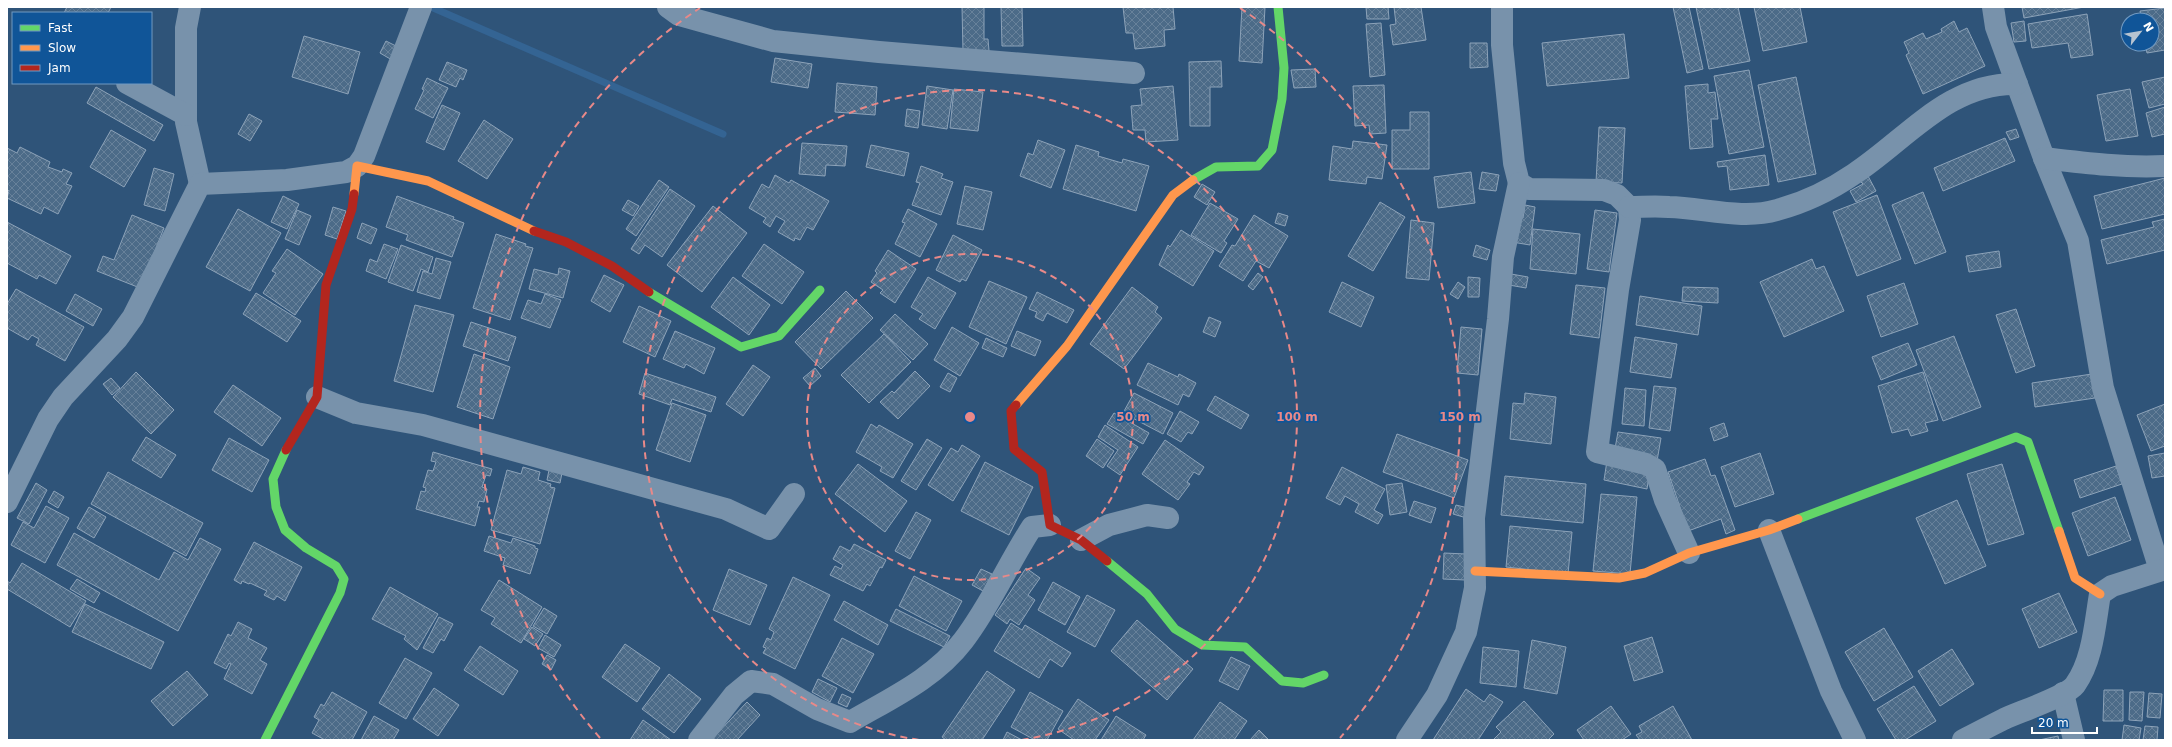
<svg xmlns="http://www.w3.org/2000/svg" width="2172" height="747" font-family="'DejaVu Sans',sans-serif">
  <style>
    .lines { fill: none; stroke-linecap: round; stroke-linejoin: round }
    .stream { stroke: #346493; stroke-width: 7 }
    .building { fill: url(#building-cross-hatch); stroke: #8da3b9 }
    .street { stroke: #7892ab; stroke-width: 22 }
    .fast { stroke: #63d668; stroke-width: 9 }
    .slow { stroke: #ff974d; stroke-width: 9 }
    .jam { stroke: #b3261e; stroke-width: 9 }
    .ring { fill: none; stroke: #e88989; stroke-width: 2; stroke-dasharray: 7 5 }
    .centre { fill: #e88989; stroke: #105598; stroke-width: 2 }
    .ring-label { font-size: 12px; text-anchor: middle; font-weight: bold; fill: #e88989; stroke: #105598; stroke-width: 3.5; stroke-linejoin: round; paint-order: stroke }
  </style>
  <defs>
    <pattern id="building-cross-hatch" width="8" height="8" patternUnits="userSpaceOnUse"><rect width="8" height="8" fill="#4c6b88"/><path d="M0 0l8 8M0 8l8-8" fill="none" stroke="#67819a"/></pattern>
  </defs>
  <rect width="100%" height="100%" fill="#2f5479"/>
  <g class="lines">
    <path class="stream" d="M431,7l292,127"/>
  </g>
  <g class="building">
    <path d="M67,7h44l-3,6h-44z"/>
    <path d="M962,7h22v32h4l1,12 -26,1z"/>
    <path d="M1001,7h21l1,39h-21z"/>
    <path d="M1123,7h50l2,22 -11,1 1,16 -30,3 -2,-16h-7z"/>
    <path d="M1242,7h23l-3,56 -23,-2z"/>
    <path d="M1366,7h22l1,12h-22z"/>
    <path d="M1394,7h27l5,33 -33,5 -3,-20 6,-1z"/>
    <path d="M1673,7h16l14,62 -16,4z"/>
    <path d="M1696,7h42l12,54 -41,8z"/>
    <path d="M1754,7h46l7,35 -44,9z"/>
    <path d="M2022,7h62l-60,11z"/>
    <path d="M2165,8v42l-18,3 -2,-9h7v-24h-10l-2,-9z"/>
    <path d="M2087,14l6,41 -22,3 -3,-15 -36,5 -4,-24z"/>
    <path d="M1954,21l5,11 8,-4 18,38 -62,28 -17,-39 3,-2 -5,-11 19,-9 3,6 16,-7 -1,-3z"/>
    <path d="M2024,21l2,20 -12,1 -3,-19z"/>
    <path d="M1381,23l4,52 -15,2 -4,-53z"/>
    <path d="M1624,34l5,44 -82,8 -5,-43z"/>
    <path d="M304,36l56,16 -12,42 -56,-17z"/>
    <path d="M386,41l12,6 -6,13 -12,-7z"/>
    <path d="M1470,43h17l1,24 -18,1z"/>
    <path d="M775,58l37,6 -4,24 -37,-6z"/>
    <path d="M1221,61l1,26h-12v39h-20l-1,-64z"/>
    <path d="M447,62l20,8 -4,10 -3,-2 -4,9 -17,-7z"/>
    <path d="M1315,69l1,18 -22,1 -3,-18z"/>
    <path d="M1749,70l15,77 -35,7 -15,-78z"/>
    <path d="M1796,77l20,97 -38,8 -20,-97z"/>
    <path d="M2165,77v27l-16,4 -7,-26z"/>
    <path d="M427,78l21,10 -15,30 -18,-9 9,-19 -2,-1z"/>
    <path d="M837,83l40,4 -2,28 -40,-3z"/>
    <path d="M1708,84v9l7,-1 3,27h-7l2,28 -23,2 -5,-63z"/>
    <path d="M1384,85l2,48 -16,1 -1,-9 -14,1 -2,-40z"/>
    <path d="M927,86l26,4 -6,39 -25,-4z"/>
    <path d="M1173,86l5,54 -32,2 -1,-12h-12l-2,-24 11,-1 -2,-16z"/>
    <path d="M96,87l67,38 -9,16 -67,-38z"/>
    <path d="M954,89l29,3 -5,39 -28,-3z"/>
    <path d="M2130,89l8,47 -32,5 -9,-46z"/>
    <path d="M442,105l18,8 -16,37 -18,-8z"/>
    <path d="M2165,107v27l-13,3 -6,-24z"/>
    <path d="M907,109l13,2 -2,17 -13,-2z"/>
    <path d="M1410,112h19v57h-37v-39h18z"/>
    <path d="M249,114l13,7 -12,20 -12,-7z"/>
    <path d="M484,120l29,19 -26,40 -29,-18z"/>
    <path d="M1599,127l26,1 -3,55 -26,-1z"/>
    <path d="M2016,129l3,8 -9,3 -4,-8z"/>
    <path d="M111,130l35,20 -22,37 -34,-20z"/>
    <path d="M2005,138l10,23 -72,30 -9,-23z"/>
    <path d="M1038,140l27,10 -14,38 -31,-12 8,-23 5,2z"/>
    <path d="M1353,141l34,4 -5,34 -15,-2 -1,7 -37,-4 4,-34 19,3z"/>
    <path d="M802,143l45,3 -2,20 -19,-1 -1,11 -26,-2z"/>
    <path d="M871,145l38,8 -5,23 -38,-9z"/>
    <path d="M1076,145l23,7 -1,4 24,7 1,-4 26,7 -13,45 -73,-22z"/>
    <path d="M20,147l30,15 -2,5 14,5 1,-3 9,4 -6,11 6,2 -14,28 -14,-7 -3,7 -34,-16 2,-7 -2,-2v-41l10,5z"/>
    <path d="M1765,155l4,30 -39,5 -3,-24 -9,1 -1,-5z"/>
    <path d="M921,166l22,8 -2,4 12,4 -12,33 -29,-10 8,-22 -4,-1z"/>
    <path d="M154,168l20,6 -9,37 -21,-6z"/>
    <path d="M1471,172l4,31 -37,5 -4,-31z"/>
    <path d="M1482,172l17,3 -3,16 -17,-2z"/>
    <path d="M775,175l14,8 2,-3 38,21 -16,29 -6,-3 -7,13 -5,-2 -1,3 -16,-9 7,-11 -9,-5 -6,11 -7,-5 3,-4 -17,-10 13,-24 7,4z"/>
    <path d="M1868,176l8,15 -20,11 -6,-11 13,-7 -3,-3z"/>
    <path d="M2165,178v36l-63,15 -8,-33z"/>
    <path d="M659,180l10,7 -33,49 -10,-7z"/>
    <path d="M1202,184l13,8 -8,13 -13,-8z"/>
    <path d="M965,186l27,6 -9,38 -26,-6z"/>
    <path d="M670,189l25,17 -33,51 -17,-12 -6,9 -8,-5z"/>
    <path d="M1923,192l23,60 -31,12 -23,-59z"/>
    <path d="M1877,195l24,64 -44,17 -24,-64z"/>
    <path d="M283,196l16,8 -12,25 -16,-7z"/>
    <path d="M397,196l57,21 -1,2 11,4 -12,34 -46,-17 2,-5 -22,-8z"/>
    <path d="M628,200l11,6 -6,10 -11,-6z"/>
    <path d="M1380,202l25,15 -32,54 -25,-15z"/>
    <path d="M1210,203l28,16 -14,22 3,2 -6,10 -30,-18z"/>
    <path d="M1525,205l10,2 -5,38 -18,-3 3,-26 8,2z"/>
    <path d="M713,206l34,27 -45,59 -35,-27z"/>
    <path d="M333,207l13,4 -9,28 -12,-4z"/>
    <path d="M238,209l43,24 -31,58 -44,-24z"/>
    <path d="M908,209l29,15 -17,33 -25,-13 10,-21 -3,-1z"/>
    <path d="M297,210l14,6 -12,29 -14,-6z"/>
    <path d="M1595,210l22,3 -8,59 -22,-3z"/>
    <path d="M1278,213l10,3 -3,10 -10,-3z"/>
    <path d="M132,215l32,13 -24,60 -43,-17 6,-15 11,4z"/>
    <path d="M1254,215l34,21 -19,32 -13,-7 -13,20 -24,-15 13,-21 3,1z"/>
    <path d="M2165,219v31l-58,14 -6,-24 53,-13 -2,-5z"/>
    <path d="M1411,220l23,3 -5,57 -23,-2z"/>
    <path d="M7,222l64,34 -15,28 -17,-9 -2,4 -30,-16z"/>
    <path d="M362,223l15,6 -6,15 -14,-6z"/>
    <path d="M1533,229l47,5 -4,40 -46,-5z"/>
    <path d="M1181,230l33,21 -21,35 -34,-21 9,-20 2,2z"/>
    <path d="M496,234l30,10 -1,2 8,2 -23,72 -37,-12z"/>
    <path d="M953,235l29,15 -16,31 -4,-2 -2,3 -24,-12z"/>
    <path d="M384,244l14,5 -12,30 -20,-8 4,-12 7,3z"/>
    <path d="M764,244l40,28 -22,32 -40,-28z"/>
    <path d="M401,245l32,12 -5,15 -7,-3 -8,22 -25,-9z"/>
    <path d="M1476,245l14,5 -3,10 -14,-4z"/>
    <path d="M287,249l36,25 -28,41 -32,-22 13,-20 -4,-2z"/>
    <path d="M888,250l28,19 -21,34 -15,-10 3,-3 -12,-8 6,-9 -2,-2z"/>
    <path d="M1999,251l2,16 -32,5 -3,-16z"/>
    <path d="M436,258l15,4 -11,37 -23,-7 6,-21 9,3z"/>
    <path d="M1812,259l4,10 8,-3 20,45 -60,26 -24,-55z"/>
    <path d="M559,268l11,3 -7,27 -34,-9 5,-20 24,6z"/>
    <path d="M1258,273l5,4 -10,13 -5,-4z"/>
    <path d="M1511,274l17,3 -2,11 -17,-3z"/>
    <path d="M604,275l20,10 -14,27 -19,-11z"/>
    <path d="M733,277l37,28 -21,30 -38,-28z"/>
    <path d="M928,277l28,16 -21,36 -16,-10 4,-5 -12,-7z"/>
    <path d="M1468,277l12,1 -1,19h-11z"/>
    <path d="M989,281l38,16 -21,47 -37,-17z"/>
    <path d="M1342,282l32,15 -13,30 -32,-15z"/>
    <path d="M1458,282l7,5 -7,12 -8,-5z"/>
    <path d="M1904,283l14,41 -37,13 -14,-41z"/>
    <path d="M1576,285l29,3 -6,50 -29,-4z"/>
    <path d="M1132,287l26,20 -3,5 7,6 -38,51 -34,-25z"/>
    <path d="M1683,287l35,1v15l-36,-2z"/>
    <path d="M16,289l68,38 -19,34 -29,-16 3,-6 -7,-4 -4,5 -21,-12v-24z"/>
    <path d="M846,291l27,27 -52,51 -26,-27z"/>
    <path d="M1037,292l37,18 -7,13 -20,-10 -4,8 -8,-4 2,-5 -8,-3z"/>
    <path d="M256,293l45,28 -14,21 -44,-28z"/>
    <path d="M75,294l27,15 -9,17 -27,-15z"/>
    <path d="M545,294l16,6 -11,28 -29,-10 7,-18 13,4z"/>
    <path d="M1640,296l62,10 -4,29 -62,-10z"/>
    <path d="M415,305l39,10 -21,77 -39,-11z"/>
    <path d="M639,306l32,15 -16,36 -32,-15z"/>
    <path d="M2016,309l19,57 -19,7 -20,-58z"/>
    <path d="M895,314l33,30 -15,16 -33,-30z"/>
    <path d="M1209,317l12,5 -6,15 -12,-5z"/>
    <path d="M471,322l45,15 -8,24 -45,-15z"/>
    <path d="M952,327l27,16 -19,33 -26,-16z"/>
    <path d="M1461,327l21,2 -4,46 -21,-2z"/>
    <path d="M675,331l40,17 -11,26 -18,-10 -2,4 -21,-9z"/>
    <path d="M1017,331l24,10 -6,15 -24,-10z"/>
    <path d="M884,334l27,28 -42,41 -28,-28z"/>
    <path d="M1954,336l27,71 -38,14 -27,-71z"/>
    <path d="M1635,337l42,7 -6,34 -41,-6z"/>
    <path d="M986,338l21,10 -4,9 -21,-9z"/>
    <path d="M1908,343l9,22 -36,15 -9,-23z"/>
    <path d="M474,354l36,13 -17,52 -36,-12z"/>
    <path d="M1148,363l30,14 1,-3 17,9 -7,14 -6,-3 -5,11 -41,-20z"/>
    <path d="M753,365l17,12 -27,39 -17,-12z"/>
    <path d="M815,368l6,8 -11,10 -7,-8z"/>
    <path d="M915,371l15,15 -32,33 -18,-17 12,-11 2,2z"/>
    <path d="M136,372l38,38 -23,24 -38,-37z"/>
    <path d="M1923,372l15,48 -13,3 3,8 -17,5 -3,-7 -16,4 -14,-47z"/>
    <path d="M645,373l71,24 -5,15 -39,-13 -2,6 -31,-11z"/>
    <path d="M948,373l9,5 -7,14 -10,-5z"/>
    <path d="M2092,374l3,24 -60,9 -3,-24z"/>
    <path d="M111,378l9,10 -8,7 -9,-11z"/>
    <path d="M233,385l48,33 -19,28 -48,-34z"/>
    <path d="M1654,386l22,2 -6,43 -21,-3z"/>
    <path d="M1625,388l21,2 -2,36 -22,-2z"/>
    <path d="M1134,393l39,20 -10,21 -40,-21z"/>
    <path d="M1525,393l31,4 -5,47 -41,-5 3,-36 11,1z"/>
    <path d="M1215,396l34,19 -8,14 -34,-19z"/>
    <path d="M672,403l34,12 -16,47 -34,-12z"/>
    <path d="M2165,404v42l-14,5 -14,-36z"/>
    <path d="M1180,411l19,11 -7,12 -4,-2 -7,10 -14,-8z"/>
    <path d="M1114,413l35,20 -6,11 -36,-20z"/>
    <path d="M1724,423l4,13 -14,5 -4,-13z"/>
    <path d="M871,424l6,4 2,-3 34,19 -20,34 -13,-7 2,-4 -26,-15z"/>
    <path d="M1105,425l33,22 -18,28 -13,-9 11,-16 -20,-13z"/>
    <path d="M1618,432l43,6 -4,23 -43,-7z"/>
    <path d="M1397,434l71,26 -14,38 -71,-26z"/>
    <path d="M146,437l30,18 -15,23 -29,-18z"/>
    <path d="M229,438l40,22 -17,32 -40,-22z"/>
    <path d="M927,439l15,9 -26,42 -15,-9z"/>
    <path d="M1097,439l17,12 -11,17 -17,-12z"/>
    <path d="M1165,440l39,27 -5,8 -5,-3 -7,10 3,2 -12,16 -36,-26z"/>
    <path d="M962,445l18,11 -27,45 -25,-16 23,-37 7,4z"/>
    <path d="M433,452l59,17 -2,7 -4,-1 -4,12 5,2 -3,13 -5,-1 -2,6h3l-5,19 -59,-17 5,-18 4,1 1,-4 -3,-1 5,-17 5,1 3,-9 -5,-1z"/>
    <path d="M1760,453l14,41 -39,13 -14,-40z"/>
    <path d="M2165,453v23l-13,2 -4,-22z"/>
    <path d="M1705,459l6,17 4,-1 20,55 -9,4 -5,-15 -33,12 -20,-59z"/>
    <path d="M1607,461l43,7 -3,21 -43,-9z"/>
    <path d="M985,462l48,25 -24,48 -48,-24z"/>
    <path d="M858,464l49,37 -22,31 -50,-38z"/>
    <path d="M2002,464l22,70 -36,11 -21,-71z"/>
    <path d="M2116,466l6,18 -42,14 -6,-18z"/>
    <path d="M523,467l17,5 -2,8 13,4 -1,3 5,1 -15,56 -49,-14 16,-60 14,4z"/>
    <path d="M1342,467l43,22 -11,21 9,5 -5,9 -23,-12 4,-8 -14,-8 -5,9 -14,-7z"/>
    <path d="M549,470l13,3 -2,10 -13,-3z"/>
    <path d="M108,472l95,51 -17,33 -95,-52z"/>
    <path d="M1505,476l81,8 -3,39 -82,-8z"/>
    <path d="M36,483l11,7 -18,34 -12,-6z"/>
    <path d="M1402,483l5,29 -17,3 -4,-30z"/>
    <path d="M54,491l10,6 -6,11 -10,-6z"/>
    <path d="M1601,494l36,3 -7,77 -37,-3z"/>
    <path d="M2115,497l16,43 -43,16 -16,-43z"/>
    <path d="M1957,500l29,66 -41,18 -29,-66z"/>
    <path d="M1414,501l22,7 -5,15 -22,-8z"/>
    <path d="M1456,505l16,4 -2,10 -17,-5z"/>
    <path d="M46,506l23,12 -24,45 -34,-18 12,-23 11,6z"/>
    <path d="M89,507l17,10 -12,21 -17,-10z"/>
    <path d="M916,512l15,8 -21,39 -15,-8z"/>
    <path d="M1510,526l62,6 -4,42 -62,-7z"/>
    <path d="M74,533l85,47 15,-28 14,8 12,-22 21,11 -43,82 -121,-66z"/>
    <path d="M489,536l22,7 2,-5 22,8v2l3,1 -8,25 -27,-9 2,-7 -21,-7z"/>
    <path d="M254,542l48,25 -17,34 -8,-5 -3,4 -10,-5 3,-4 -17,-8 -1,1 -7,-3 -1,3 -7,-4z"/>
    <path d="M854,544l32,16 -4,8 -2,-1 -10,19 -3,-2 -4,7 -33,-16 5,-9 6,3 2,-4 -10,-6 7,-13 10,5z"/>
    <path d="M1444,553l22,1 -1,26 -22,-1z"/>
    <path d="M22,563l64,38 -16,26 -63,-38v-8l3,2z"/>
    <path d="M1026,568l14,10 -12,17 7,5 -16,25 -9,-6 -3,5 -12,-9z"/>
    <path d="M729,569l38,16 -17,40 -37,-15z"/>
    <path d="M981,569l11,5 -9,17 -11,-6z"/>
    <path d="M914,576l48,25 -16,30 -47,-25z"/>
    <path d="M793,577l37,18 -35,74 -32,-16 3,-5 -3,-1 4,-9 4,2 3,-8 -5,-3z"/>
    <path d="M77,579l23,14 -6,10 -24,-14z"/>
    <path d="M499,580l43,27 -21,36 -30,-19 4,-6 -14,-8z"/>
    <path d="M1053,582l27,15 -15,28 -27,-15z"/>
    <path d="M390,587l48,27 -21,36 -13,-11 2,-3 -34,-17z"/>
    <path d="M2059,593l18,39 -38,16 -17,-39z"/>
    <path d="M1087,595l28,15 -20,37 -28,-15z"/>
    <path d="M844,601l44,24 -10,20 -44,-25z"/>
    <path d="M85,604l79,38 -13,27 -79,-37z"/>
    <path d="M544,608l13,8 -10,18 -14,-8z"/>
    <path d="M896,609l54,27 -6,11 -54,-26z"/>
    <path d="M439,617l14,7 -9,17 -3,-2 -8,14 -10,-5z"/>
    <path d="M1137,620l56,49 -26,31 -56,-49z"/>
    <path d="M238,622l14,7 -4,9 19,10 -7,12 7,4 -15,30 -28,-15 7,-15 -2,-1 -3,6 -12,-6 14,-29 3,2z"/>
    <path d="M1011,623l11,7 3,-5 46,28 -9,14 -12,-8 -11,19 -45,-27z"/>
    <path d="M532,627l11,7 -8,12 -11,-7z"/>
    <path d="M1884,628l29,49 -39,24 -29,-49z"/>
    <path d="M545,635l16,10 -7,12 -16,-9z"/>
    <path d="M1652,637l11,35 -29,9 -10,-35z"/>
    <path d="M842,638l32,16 -21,39 -31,-17z"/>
    <path d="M1532,640l34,7 -9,47 -33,-6z"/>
    <path d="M625,644l35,24 -23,34 -35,-25z"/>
    <path d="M480,646l38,25 -15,24 -39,-25z"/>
    <path d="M1483,647l36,4 -3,36 -36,-4z"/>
    <path d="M1952,649l22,35 -34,22 -22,-35z"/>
    <path d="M547,655l9,5 -5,10 -9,-6z"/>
    <path d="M1231,657l19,9 -12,24 -19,-9z"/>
    <path d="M405,658l27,15 -26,46 -27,-16z"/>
    <path d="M187,671l21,24 -35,31 -22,-25z"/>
    <path d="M987,671l28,19 -33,50h-36l-4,-3z"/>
    <path d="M669,674l32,25 -27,34 -32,-24z"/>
    <path d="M818,679l19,9 -7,14 -18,-10z"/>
    <path d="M1914,686l22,35 -31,19h-9l-19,-31z"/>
    <path d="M434,688l25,17 -21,31 -25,-17z"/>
    <path d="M1466,689l18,13 6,-8 13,8 -25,38h-45z"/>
    <path d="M2104,690h19v31h-20z"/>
    <path d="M332,692l35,20 -15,28h-27l-13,-7 7,-13 -5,-3 7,-13 3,2z"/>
    <path d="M1030,692l33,19 -16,29h-12l-24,-13z"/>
    <path d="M2130,692h14l-2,29 -13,-1z"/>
    <path d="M2149,693l13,1 -2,24 -13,-1z"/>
    <path d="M842,694l9,4 -4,9 -9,-4z"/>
    <path d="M1078,699l31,21 -14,20h-21l-16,-11z"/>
    <path d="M1524,701l30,33 -6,6h-55l8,-8 -5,-5z"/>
    <path d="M747,702l13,13 -23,25h-22l-2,-2z"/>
    <path d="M1220,702l27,19 -13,19h-41z"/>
    <path d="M1611,706l20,28 -9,6h-38l-7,-10z"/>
    <path d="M1673,706l19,34h-52l-4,-5 6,-3 -3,-6z"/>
    <path d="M374,716l25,14 -6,10h-32z"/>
    <path d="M1116,716l30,19 -3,5h-42z"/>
    <path d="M643,720l28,20h-41z"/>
    <path d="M2124,725l17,3 -2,12h-17z"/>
    <path d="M2145,726l13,1 -1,13h-14z"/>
    <path d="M1259,730l10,10h-19z"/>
    <path d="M1007,732l15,8h-19z"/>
    <path d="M2058,736l1,4h-20z"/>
  </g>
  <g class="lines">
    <g class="street">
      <path d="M190,7l-4,21v94l14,62"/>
      <path d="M668,7l11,8 94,26 106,11 255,21"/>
      <path d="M1502,7v38l12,118 5,20 10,6 75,1 13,5 12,12 1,13 -12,70 -21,162 49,12 9,5 10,31 24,53"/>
      <path d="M1993,7l3,20 48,131 34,83 25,147 57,182"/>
      <path d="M127,83l59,32"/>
      <path d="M2044,158c41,5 80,10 121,8"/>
      <path d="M1629,207c13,0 27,-1 40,0 35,1 74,13 108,3 26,-7 55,-21 77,-36 52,-34 95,-92 163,-90"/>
      <path d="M317,397l39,16 67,12 303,84 43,20 25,-35"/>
      <path d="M7,502l41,-83 15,-22 54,-58 16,-22 67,-133 87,-4 59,-8 11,-6 7,-10 57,-149"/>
      <path d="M1769,530l62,161 24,49"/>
      <path d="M1081,540l28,-15 38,-10 21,3"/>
      <path d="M2063,693l11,47"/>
      <path d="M699,740l35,-45 17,-14 22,3 44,25 33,13c39,-23 84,-43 113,-81 27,-35 45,-77 69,-114l18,-2"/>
      <path d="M1407,740l30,-45 29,-63 9,-44 -1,-70 24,-199 5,-62 16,-74"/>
      <path d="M1963,740c14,-7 27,-14 41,-21 15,-7 63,-23 71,-34 18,-25 20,-62 25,-91l12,-8 53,-17"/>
    </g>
    <g class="fast">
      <path d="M1193,180l23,-13 42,-1 14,-16 10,-51 2,-31 -6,-61"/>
      <path d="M649,292l92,55 38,-11 41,-46"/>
      <path d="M1798,519l218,-82 12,5 31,89"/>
      <path d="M1107,561l40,33 28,35 27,16 43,2 37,34 21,2 21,-8"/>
      <path d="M265,740l75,-147 4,-14 -8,-13 -30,-18 -21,-18 -9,-23 -3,-28 13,-29"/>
    </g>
    <g class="slow">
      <path d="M354,194l3,-28 71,15 106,50"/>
      <path d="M1016,405l51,-59 106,-151 20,-15"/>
      <path d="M2059,531l16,47 25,16"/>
      <path d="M1475,571l144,7 26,-5 44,-20 80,-23 29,-11"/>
    </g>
    <g class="jam">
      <path d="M534,231l32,11 46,24 37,26"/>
      <path d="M1016,405l-5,6 3,38 28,23 8,53 31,15 26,21"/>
      <path d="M286,450l31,-53 9,-112 26,-76 2,-15"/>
    </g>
  </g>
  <g class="ring">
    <circle cx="970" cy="417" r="163"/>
    <path d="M919 740A327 327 0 1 1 1021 740"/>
    <path d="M600 738A490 490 0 0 1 700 8M1240 8A490 490 0 0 1 1340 738"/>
  </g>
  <circle cx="970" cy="417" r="6" class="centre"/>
  <g class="ring-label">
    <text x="1133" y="421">50 m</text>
    <text x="1297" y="421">100 m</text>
    <text x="1460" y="421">150 m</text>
  </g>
  <rect width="2172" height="747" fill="none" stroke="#ffffff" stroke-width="16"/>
  <rect x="12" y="12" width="140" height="72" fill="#105598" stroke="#7099c1"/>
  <rect x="20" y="25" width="20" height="6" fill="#63d668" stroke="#7099c1"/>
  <text x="48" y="32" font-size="12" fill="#ffffff">Fast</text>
  <rect x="20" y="45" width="20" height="6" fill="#ff974d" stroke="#7099c1"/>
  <text x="48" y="52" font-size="12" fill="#ffffff">Slow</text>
  <rect x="20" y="65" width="20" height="6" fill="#b3261e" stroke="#7099c1"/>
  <text x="48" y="72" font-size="12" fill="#ffffff">Jam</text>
  <g transform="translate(2140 32) rotate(59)"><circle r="19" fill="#105598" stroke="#7099c1"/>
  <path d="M0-3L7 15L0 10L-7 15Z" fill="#b6c3d0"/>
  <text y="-6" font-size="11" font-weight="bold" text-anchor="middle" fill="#ffffff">N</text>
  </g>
  <path d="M2032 727v6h65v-6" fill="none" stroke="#ffffff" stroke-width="2"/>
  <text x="2038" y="727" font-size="12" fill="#ffffff" stroke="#105598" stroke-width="3" paint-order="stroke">20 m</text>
</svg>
